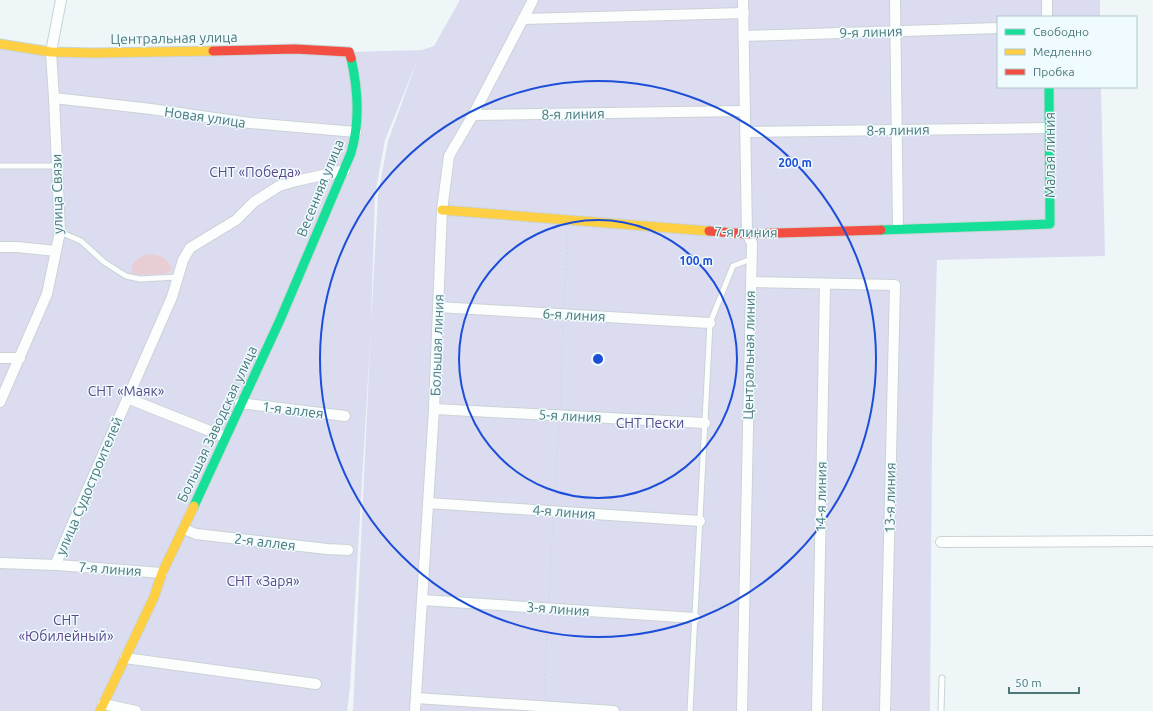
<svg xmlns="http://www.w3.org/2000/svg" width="1153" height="711" font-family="Ubuntu,sans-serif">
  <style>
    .green { fill: #dcdcf1; fill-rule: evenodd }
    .water { fill: #e9cdd5 }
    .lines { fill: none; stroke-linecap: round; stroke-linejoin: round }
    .lane-casing { stroke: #c9d3d5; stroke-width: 7 }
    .street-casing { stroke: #c9d3d5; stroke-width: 12 }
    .fast-casing { stroke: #c9d5d6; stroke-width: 11 }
    .slow-casing { stroke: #c9d5d6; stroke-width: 11 }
    .jam-casing { stroke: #c9d5d6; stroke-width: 11 }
    .path { stroke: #c9d6d6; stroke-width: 1.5; stroke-dasharray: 1 3; stroke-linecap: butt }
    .lane { stroke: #fcfefe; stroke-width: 5 }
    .street { stroke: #fcfefe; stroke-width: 10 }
    .fast { stroke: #16e098; stroke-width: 9 }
    .slow { stroke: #ffcf43; stroke-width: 9 }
    .jam { stroke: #f24e42; stroke-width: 9 }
    .ring { fill: none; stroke: #1d4ed8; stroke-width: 2 }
    .labels { text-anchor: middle; stroke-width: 3; stroke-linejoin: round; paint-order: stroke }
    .street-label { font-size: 14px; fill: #4b7877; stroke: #effbff }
    .park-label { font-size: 14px; fill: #5e488a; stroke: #effbff }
    .centre { fill: #1d4ed8; stroke: #effbff; stroke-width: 2 }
    .ring-label { font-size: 12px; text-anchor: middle; font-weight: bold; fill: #1d4ed8; stroke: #effbff; stroke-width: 3; stroke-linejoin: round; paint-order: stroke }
  </style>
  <rect width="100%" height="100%" fill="#eef6f8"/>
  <path class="green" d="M460,0h640v17h-102v70h103l4,169 -168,4 -5,181 -2,270h-577l18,-384 -21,360 -3,24h-347v-667l51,8h298l73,-2 12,-4zM417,61l-29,80 -10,54 -7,131 4,-131 10,-55z"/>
  <path class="water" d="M147,254c15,1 19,3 26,16l-9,4 -32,1c-1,-13 4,-15 15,-21z"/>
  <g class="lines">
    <defs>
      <g id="lane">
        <path d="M0,166h56"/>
        <path d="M60,232l21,9 23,21 22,14 14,3 38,-2"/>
        <path d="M690,711l20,-388 23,-57 18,-7"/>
        <path d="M941,711l1,-33"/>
      </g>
      <g id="street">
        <path d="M895,0l3,229"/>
        <path d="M1047,0v17"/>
        <path d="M523,19l221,-6"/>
        <path d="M744,36l254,-8"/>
        <path d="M54,98l97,11 99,14 106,9"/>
        <path d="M473,115l272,-4"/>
        <path d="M746,132l304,-4"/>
        <path d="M0,247h17l39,4"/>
        <path d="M751,282l144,3 -10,426"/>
        <path d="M438,307l272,16"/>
        <path d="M0,358h20"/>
        <path d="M127,398l98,39"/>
        <path d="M0,402l47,-108 13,-62 -6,-134 -3,-46 10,-52"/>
        <path d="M240,403l105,13"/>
        <path d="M434,409l271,14"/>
        <path d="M428,503l272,18"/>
        <path d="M184,529l12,5 131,15 21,1"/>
        <path d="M941,542l212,-1"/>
        <path d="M0,563l57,2 105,8"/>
        <path d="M57,565v-4l15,-36 100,-228 11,-37 7,-12 46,-28 18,-18 25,-16 17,-5 49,-11"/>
        <path d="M422,600l273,18"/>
        <path d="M125,658l191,26"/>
        <path d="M416,698l198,13"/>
        <path d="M103,704l33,7"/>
        <path d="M415,711l19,-302 8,-199 7,-54 24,-41 60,-115"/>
        <path d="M742,711l10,-468 -5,-9 -4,-234"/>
        <path d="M817,711l8,-427"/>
      </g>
      <g id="fast">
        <path d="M881,230l169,-6 -1,-137"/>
        <path d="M194,506l86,-186 71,-167c9,-30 7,-64 0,-95"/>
      </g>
      <g id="slow">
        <path d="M0,44l51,8 43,1 119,-2"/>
        <path d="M442,210l267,21"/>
        <path d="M100,711l54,-114 8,-24 32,-67"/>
      </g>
      <g id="jam">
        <path d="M213,51l82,-2 54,3 2,6"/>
        <path d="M709,231l38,3 134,-4"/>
      </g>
    </defs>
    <use href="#lane" class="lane-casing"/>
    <use href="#street" class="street-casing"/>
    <use href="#fast" class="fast-casing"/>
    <use href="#slow" class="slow-casing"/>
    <use href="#jam" class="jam-casing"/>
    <g class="path">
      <path d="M564,305l4,-74"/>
      <path d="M560,407l3,-82"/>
      <path d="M554,503l5,-78"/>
      <path d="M549,599l4,-79"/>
      <path d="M702,612c9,-9 23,-9 32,1"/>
      <path d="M544,696l4,-78"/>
    </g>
    <use href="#lane" class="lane"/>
    <use href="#street" class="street"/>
    <use href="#fast" class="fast"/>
    <use href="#slow" class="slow"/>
    <use href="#jam" class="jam"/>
  </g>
  <g class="ring">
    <circle cx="598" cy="359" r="139"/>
    <circle cx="598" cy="359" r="278"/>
  </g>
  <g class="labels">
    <g class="street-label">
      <text transform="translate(871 32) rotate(-2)" y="5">9-я линия</text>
      <text transform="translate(174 38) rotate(-1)" y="5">Центральная улица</text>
      <text transform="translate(573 114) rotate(-1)" y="5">8-я линия</text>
      <text transform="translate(205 117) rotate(8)" y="5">Новая улица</text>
      <text transform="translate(898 130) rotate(-1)" y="5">8-я линия</text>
      <text transform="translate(1050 155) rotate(-90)" y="5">Малая линия</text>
      <text transform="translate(320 188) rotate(-68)" y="5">Весенняя улица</text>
      <text transform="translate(57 194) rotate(-91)" y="5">улица Связи</text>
      <text transform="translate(746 232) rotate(1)" y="5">7-я линия</text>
      <text transform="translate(574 315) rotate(3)" y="5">6-я линия</text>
      <text transform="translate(437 345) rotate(-88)" y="5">Большая линия</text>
      <text transform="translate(749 355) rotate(-89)" y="5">Центральная линия</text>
      <text transform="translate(293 410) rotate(7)" y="5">1-я аллея</text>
      <text transform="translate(570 416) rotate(3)" y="5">5-я линия</text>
      <text transform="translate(217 424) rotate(-65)" y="5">Большая Заводская улица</text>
      <text transform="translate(89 486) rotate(-67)" y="5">улица Судостроителей</text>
      <text transform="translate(821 497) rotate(-89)" y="5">14-я линия</text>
      <text transform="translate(890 498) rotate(-89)" y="5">13-я линия</text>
      <text transform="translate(564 512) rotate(4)" y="5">4-я линия</text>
      <text transform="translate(265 542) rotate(7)" y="5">2-я аллея</text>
      <text transform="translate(110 569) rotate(4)" y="5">7-я линия</text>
      <text transform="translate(558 609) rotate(4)" y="5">3-я линия</text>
    </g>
    <g class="park-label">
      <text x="255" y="177">СНТ «Победа»</text>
      <text x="126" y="396">СНТ «Маяк»</text>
      <text x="650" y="428">СНТ Пески</text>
      <text x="263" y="586">СНТ «Заря»</text>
      <text x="66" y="625">СНТ<tspan x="66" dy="16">«Юбилейный»</tspan></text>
    </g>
  </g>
  <circle cx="598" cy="359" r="6" class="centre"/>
  <g class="ring-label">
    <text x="795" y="167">200 m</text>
    <text x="696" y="265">100 m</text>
  </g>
  <rect x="997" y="16" width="140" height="72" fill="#effbff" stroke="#adc7c9"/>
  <rect x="1005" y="29" width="20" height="6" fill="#16e098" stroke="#adc7c9"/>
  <text x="1033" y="36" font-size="12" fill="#4b7877">Свободно</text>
  <rect x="1005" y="49" width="20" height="6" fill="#ffcf43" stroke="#adc7c9"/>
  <text x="1033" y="56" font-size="12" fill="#4b7877">Медленно</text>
  <rect x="1005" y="69" width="20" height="6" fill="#f24e42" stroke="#adc7c9"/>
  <text x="1033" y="76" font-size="12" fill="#4b7877">Пробка</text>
  <path d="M1009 687v6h70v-6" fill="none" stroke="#4b7877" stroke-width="2"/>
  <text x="1015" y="687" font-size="12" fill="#4b7877" stroke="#effbff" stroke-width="3" paint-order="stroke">50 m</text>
</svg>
